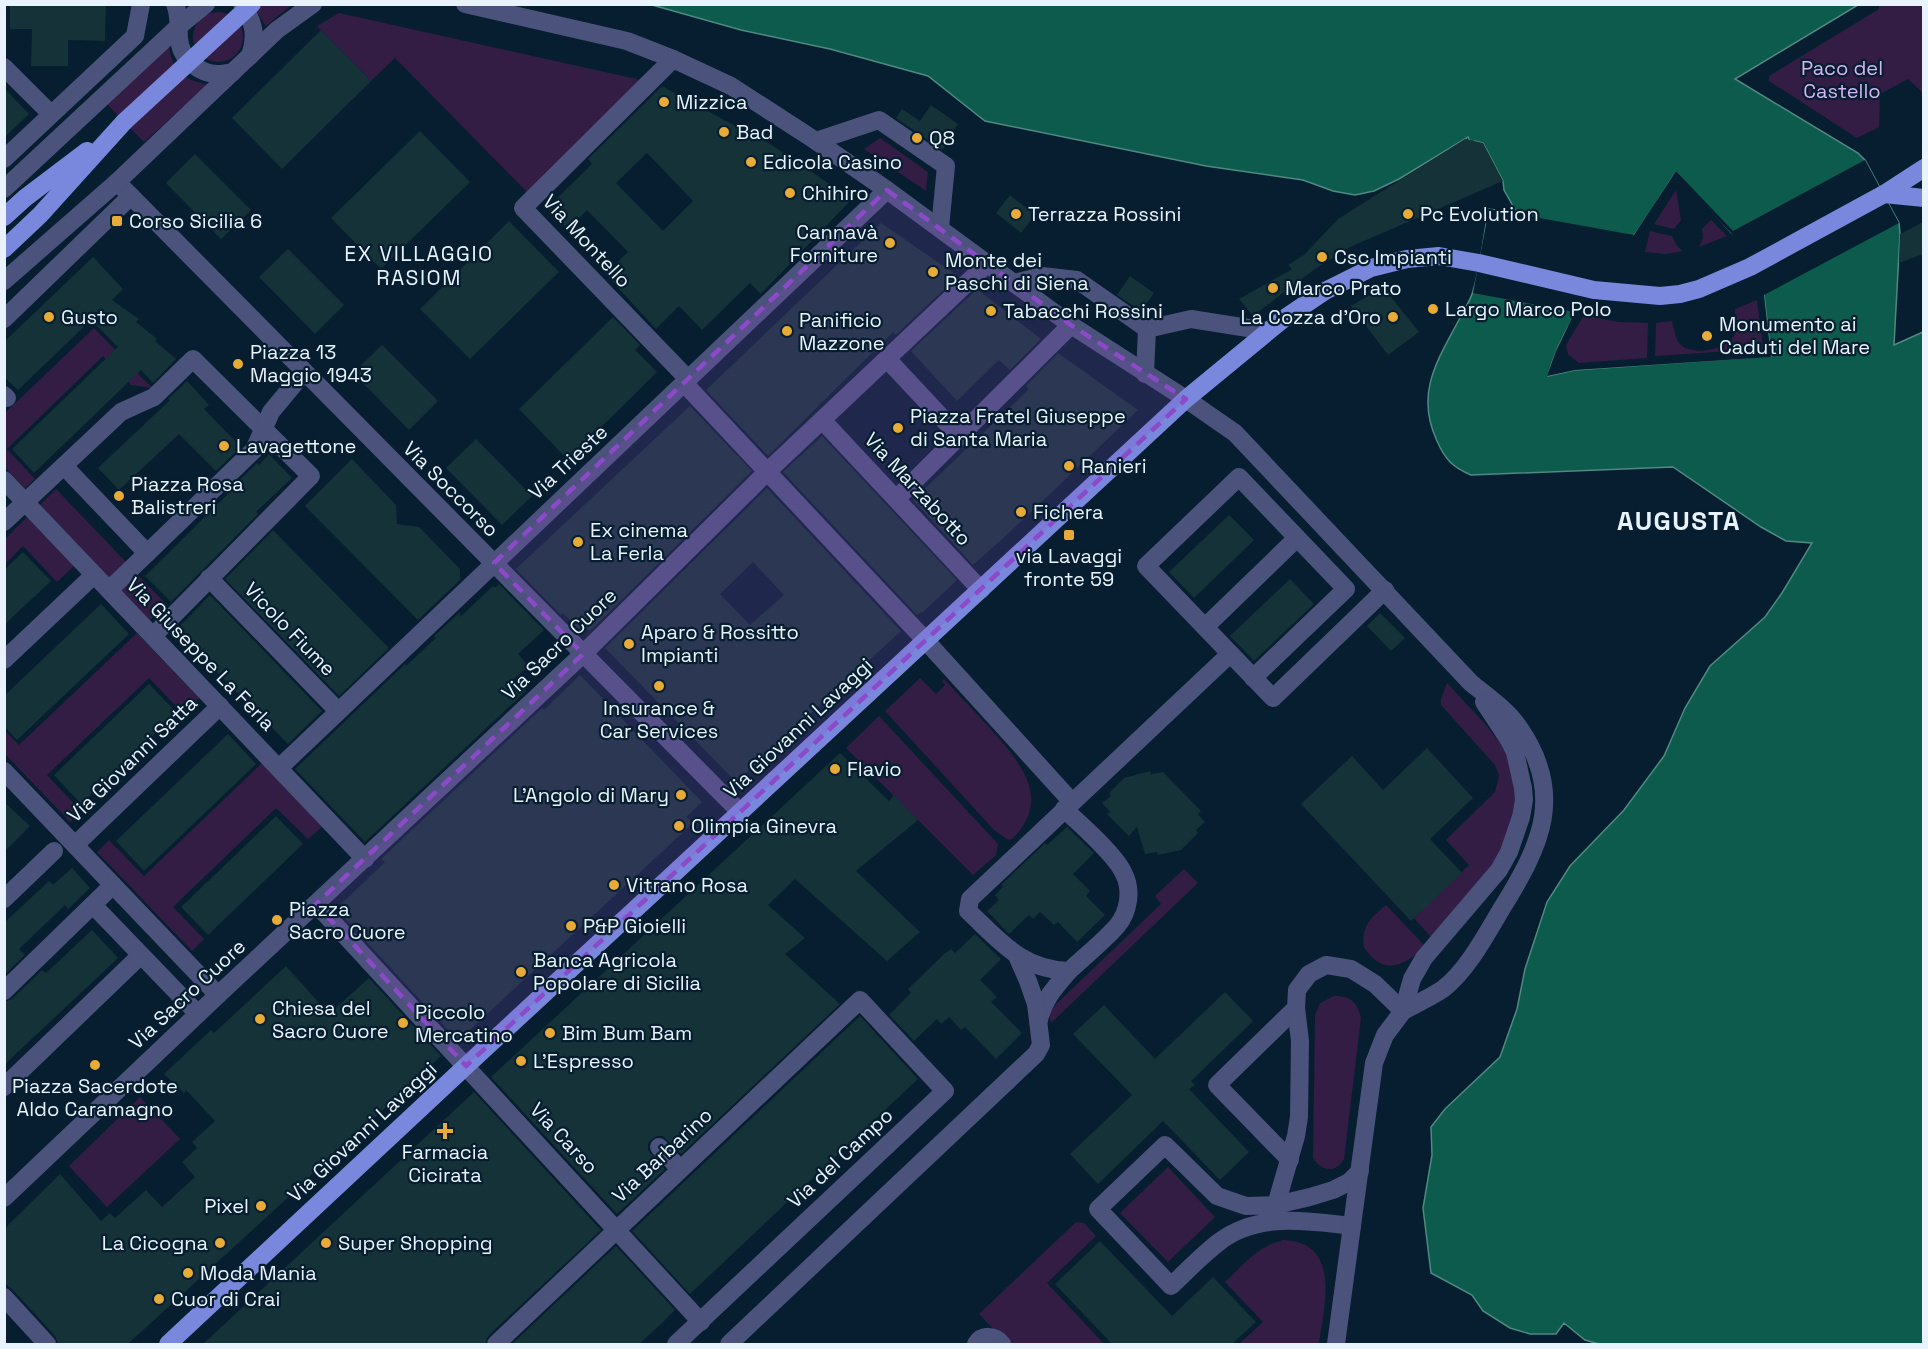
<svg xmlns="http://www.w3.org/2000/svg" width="1928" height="1349" font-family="'Space Grotesk',sans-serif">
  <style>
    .green { fill: #331d44 }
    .water { fill: #0d5b4d; stroke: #4f8982; stroke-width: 1.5; fill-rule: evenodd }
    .pier { fill: #061e2f; fill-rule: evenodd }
    .building { fill: #143238; fill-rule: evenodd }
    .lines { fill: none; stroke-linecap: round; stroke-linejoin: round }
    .minor { stroke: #4b527c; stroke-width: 18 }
    .major { stroke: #7987dd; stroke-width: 18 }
    .major-bridge { stroke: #7987dd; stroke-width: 18 }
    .marked { fill: #8b4ac8; fill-opacity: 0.2; stroke: #8b4ac8; stroke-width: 4.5; stroke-dasharray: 12 8; stroke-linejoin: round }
    .poi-dot { fill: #e8ab37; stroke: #061e2f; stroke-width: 2 }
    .labels { text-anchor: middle; stroke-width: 4.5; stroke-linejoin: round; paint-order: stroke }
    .park-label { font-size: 20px; fill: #d6b3f5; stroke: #061e2f }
    .poi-label { font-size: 20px; fill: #e8f3fd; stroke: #061e2f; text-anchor: start }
    .street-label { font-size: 20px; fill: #e8f3fd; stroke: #061e2f }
    .neighbourhood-label { font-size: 21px; letter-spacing: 1.5px; fill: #e8f3fd; stroke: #061e2f }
    .district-label { font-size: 26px; font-weight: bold; letter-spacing: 1.5px; fill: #e8f3fd; stroke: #061e2f }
  </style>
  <rect width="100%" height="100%" fill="#061e2f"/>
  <g class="green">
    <path d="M252,5h39l-25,21z"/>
    <path d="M1879,5h44v88l-15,-14 -28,15 -1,33 -22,11 -88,-57v-5l110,-67z"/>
    <circle cx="218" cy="37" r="25"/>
    <path d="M339,13l302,67 -114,112 -132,-134 -24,23 -54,-55z"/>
    <path d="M169,45c2,24 16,37 40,39l-65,58 -38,-39z"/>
    <path d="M880,138l48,34 -2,19 -62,-42z"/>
    <path d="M1676,190l5,30 -7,9 -20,-5z"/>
    <path d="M1711,220l16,16 -28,11 4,-9 -1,-9z"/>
    <path d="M1650,231l22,5 5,10 6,5 -17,3 -21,-2z"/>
    <path d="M1757,300l6,49 -108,7 1,-33 16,-2c2,7 3,18 8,23 12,13 49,6 55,-11 2,-7 0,-17 0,-24z"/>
    <path d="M1584,315l34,7 30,1 -1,35 -68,5 -11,-9 -2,-9z"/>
    <path d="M94,328l58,60 -21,-3 -28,-29 -96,93 28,30 -10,9 -20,-20v-55z"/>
    <path d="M56,489l70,73 -17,16 -69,-73z"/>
    <path d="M27,517l47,49 -17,16 -34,-36 -18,18v-25z"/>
    <path d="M137,574l29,30 -16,16 -29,-30z"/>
    <path d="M137,633l62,65 -16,15 -34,-35 -102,97 34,36 -11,11 -65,-68v-23l14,14z"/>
    <path d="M920,678l16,16 9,-9 -3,-4 2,-2c15,16 30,32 45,48 29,33 65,71 23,112l-4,1 -14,-10 -109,-119z"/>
    <path d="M1447,683l39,42 22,28 9,48 -11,41 -14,22 -60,74 -18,-20 55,-53 -23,-25 49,-48 4,-16 -4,-11 -54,-60v-6z"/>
    <path d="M879,716l119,128 -2,11 -23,20 -127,-127z"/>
    <path d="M262,763l61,63 -15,13 -32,-31 -103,99 31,32 -12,12 -95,-99 12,-12 35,36z"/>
    <path d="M1184,869l14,14 -147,140 -2,-7 2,-7 110,-105 -6,-8z"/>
    <path d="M1386,905l39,41c-20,21 -44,30 -61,1 -3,-22 7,-29 22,-42z"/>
    <path d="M1334,996c17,0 23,6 27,22l-17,141c-8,15 -23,12 -31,-1l2,-143 5,-12z"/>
    <path d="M140,1097l40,42 -73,68 -38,-41z"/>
    <path d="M1168,1167l47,50 -47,45 -48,-49z"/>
    <path d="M1076,1222l8,1 12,13 -49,47 57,61h-97l-28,-30z"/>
    <path d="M1283,1240c59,2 41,66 36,104h-80l24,-22 -38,-40c19,-18 32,-35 58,-42z"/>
  </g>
  <path class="water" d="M652,5h1206l-123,74 123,74 7,7 34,63 1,11 -6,111 29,-13v1012h-324l-14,-4 -21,-17 -8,11h-26l-20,-6 -27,-17 -11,-16 -41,-22 -8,-65 9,-53 -1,-28 14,-18 55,-52 17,-48 8,-40 22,-67 23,-36 54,-56 40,-54 21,-48 25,-42 55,-49 17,-24 30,-50 -26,-2 -25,-14 -88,-60 -202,8c-19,-8 -26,-16 -34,-34 -23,-49 2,-83 24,-125 4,-8 10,-17 12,-25 8,-26 10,-55 16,-82l28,4 -13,-23 -1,-9 -20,-38 -8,-2 -4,2 -3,-6 -69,42 -25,12 -19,4 -22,-4 -30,-11 -97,-14 -221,-45 -57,-45 -98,-27 -89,-19zM1676,172l61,67 27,56 7,61 -196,14 -27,6c13,-53 52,-95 84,-138 16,-21 29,-44 44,-66z"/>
  <path class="pier" d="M1865,160l34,63 -135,72 7,62 -196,13 -28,6 9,-25 19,-39 -102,-19 16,-84 145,26 42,-64 57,60zM1676,176l55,57 4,7 26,56 7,58 -193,13 -23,5 6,-19 21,-39 43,-57z"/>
  <g class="building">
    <path d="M10,4h96l-1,37 -37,-1v26h-37l1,-37h-22z"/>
    <path d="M321,30l50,51 -89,88 -50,-51z"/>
    <path d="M662,86l86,47 3,-2 101,68 -91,95 -11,-11 -48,47 -23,-24 -23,23 -51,-55 23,-22 -41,-42 -19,19 -21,-21 45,-44 -4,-5zM647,153l46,48 -30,30 -47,-48z"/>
    <path d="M4,88l25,26 -25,24z"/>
    <path d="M931,105l27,19 -11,15 2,2 -7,9 -46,-32 6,-9 18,12z"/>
    <path d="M420,131l50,51 -89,87 -50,-51z"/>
    <path d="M1465,139l18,4 20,38 -153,66 -35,22 -62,47 -14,-17 53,-30 -4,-4 16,-10 34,-36z"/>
    <path d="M195,154l56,56 -30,29 -55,-56z"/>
    <path d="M1010,195l25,20 -14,18 -25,-20z"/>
    <path d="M509,221l50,51 -89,87 -50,-50z"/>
    <path d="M1923,222v32l-24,9 1,-29z"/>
    <path d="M881,223l77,53 -62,59 -3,-3 -125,124 -62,-66z"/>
    <path d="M288,249l56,56 -29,29 -56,-57z"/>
    <path d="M93,257l30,32 -11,11 27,19 -3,3 21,17 -2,2 21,18 -23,24 -12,-13 -107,103 -22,-24 106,-102 -27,-27 -73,70 -14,-13v-35z"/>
    <path d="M1130,276l24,17 -13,18 -24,-16z"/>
    <path d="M1383,287l36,45 -31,23 -37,-49z"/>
    <path d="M977,289l64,50 -31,31 -11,-10 -42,41 -46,-50z"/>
    <path d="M613,317l27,28 -5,5 22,22 -89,88 -49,-51z"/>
    <path d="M382,345l56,56 -29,29 -56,-57z"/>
    <path d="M1058,353l80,57 -127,121 -38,34 -60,-65 116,-111 -3,-3z"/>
    <path d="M187,381l22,24 -5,4 37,38 -25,24 -37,-37 -60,56 -21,-22 72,-68 -2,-1z"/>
    <path d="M690,406l62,65 -162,160 -3,-3 -4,5 -20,-20 -2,2 -45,-46z"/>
    <path d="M822,436l135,144 -35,33 -1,-1 -4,3 -134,-143z"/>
    <path d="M476,439l56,57 -30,29 -56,-57z"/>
    <path d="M269,454l23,24 -36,34 2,2 -87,88 -26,-26 88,-87 -2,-1 26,-25 2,2z"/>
    <path d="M352,459l44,46 1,19 22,3 41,42v11l-42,40 -113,-114z"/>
    <path d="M767,488l134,143 -165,151 -131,-134zM753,562l31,33 -34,30 -30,-31z"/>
    <path d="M1229,515l25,25 -60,58 -25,-26z"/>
    <path d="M273,530l116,118 -50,48 -114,-117z"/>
    <path d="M23,552l28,29 -47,44v-55z"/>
    <path d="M1290,579l24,25 -60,57 -24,-25z"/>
    <path d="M499,584l45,46 -26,24 11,12 -15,13 12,12 -161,151 -70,-73 110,-105 2,1 29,-27 -2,-2 26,-24v5l33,-31 2,2z"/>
    <path d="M210,595l112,116 -34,33 -112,-114z"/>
    <path d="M101,604l28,30 -112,106 -13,-14v-30z"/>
    <path d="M1380,613l25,25 -14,13 -24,-25z"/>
    <path d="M580,675l122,127 -16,15 7,6 -235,218 -122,-132 49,-47 -4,-3 161,-151 2,2z"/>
    <path d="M149,684l28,29 -96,91 -27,-29z"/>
    <path d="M228,734l28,30 -112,107 -28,-30z"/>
    <path d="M1427,748l46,50 -43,41 32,34 -51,48 -110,-117 51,-48 31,34z"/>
    <path d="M840,753l49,48 5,-6 24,25 -62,51 64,61 -33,29 -92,-82 -27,26 37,33 -20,16 55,50 -159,150 -18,-18h-6l-5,3 -4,4v7l17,19 -48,45 -126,-137z"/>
    <path d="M1150,771l1,3 12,-2 38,39 -3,3 7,8 -9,8 2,3 -17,17 -23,5 -1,-3 -12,2 -8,-27 -8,9 -22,-22 3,-2 -8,-9 9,-7 -2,-3 15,-15z"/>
    <path d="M4,802l26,24 -26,26z"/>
    <path d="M276,816l27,28 -95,91 -27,-28z"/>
    <path d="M1067,827l27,26 -21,21 17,17 -4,5 19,19 -28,27 -19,-20 -4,3 -14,-13 -7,7 -4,-4 -20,19 -22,-23 12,-11 -4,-5 8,-8 -2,-2 44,-42 2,2z"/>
    <path d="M72,868l18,20 -22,21 -3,-4 -46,44 6,6 -21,20v-52l45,-42 4,4z"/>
    <path d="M92,930l26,28 -114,107v-63l8,-3 30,-29 4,3z"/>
    <path d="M975,934l26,25 -21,21 17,17 -6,5 31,31 -26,26 -31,-32 -4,3 -12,-13 -8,7 -4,-5 -23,22 -25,-26 22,-22 -3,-4 36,-35 7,-5 4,4z"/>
    <path d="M286,966l43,48 40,-36 72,78 -84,78 -22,17 -41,41 -166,152h-70l-3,-8 -43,-47 -8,-6v-52l4,-6 52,-51 41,47 9,-8 5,5 31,-28 16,17 33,-30 -13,-15 15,-14 -5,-6 23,-21 -29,-31 -2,3 -20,-19 47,-44 3,3z"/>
    <path d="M1225,992l28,29 -62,60 4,4 -6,4 60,63 -29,28 -57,-59 -65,63 -28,-30 62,-59 -59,-61 31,-29 51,54z"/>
    <path d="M860,1016l58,63 -228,215 -58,-63z"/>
    <path d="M474,1092l127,138 -113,106 -3,8h-282z"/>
    <path d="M1100,1241l72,75 41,-39 43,45 -24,22h-120l-57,-60z"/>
    <path d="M616,1246l59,64 -14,14 -22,20h-127z"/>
  </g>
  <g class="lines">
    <g class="minor">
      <path d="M175,4c5,12 3,22 4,34 1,20 20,36 39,36 5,0 10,-1 15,-2"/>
      <path d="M242,4c12,19 15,30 8,52"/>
      <path d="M465,4l162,37 46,18 58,27 85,55 71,49 184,135 115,74 49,34 236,250c16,13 35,26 47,43 48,68 23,119 -16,182 -15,25 -35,63 -59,81 -12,8 -27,15 -40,22"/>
      <path d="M673,59l-150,149 165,171"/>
      <path d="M4,67l47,47"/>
      <path d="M816,141l63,-21 67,46 -6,62"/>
      <path d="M4,159l131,-123 6,-32"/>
      <path d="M117,182l623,630"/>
      <path d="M4,189l175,-163 27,-22"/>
      <path d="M4,281l113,-99 160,-152 36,-26"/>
      <path d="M1014,283l28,-7 35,4 70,49 44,-10 76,12"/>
      <path d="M4,319l127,-123"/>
      <path d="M887,359l72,77"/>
      <path d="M1145,374l2,-45"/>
      <path d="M684,383l242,258 146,161"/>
      <path d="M4,395l3,3"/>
      <path d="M822,420l159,170"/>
      <path d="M64,466l83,87"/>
      <path d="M4,480l361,379"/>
      <path d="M896,499l175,-174"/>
      <path d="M4,522l117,-110 33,-15 39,-38 118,117 -158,160"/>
      <path d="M209,578l129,133"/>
      <path d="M109,590l145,-140 17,-38 33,-40"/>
      <path d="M1205,627l92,-89"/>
      <path d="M4,660l90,-85"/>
      <path d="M1253,678l93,-89 -107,-112 -93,89c42,44 85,88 127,132l112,-108"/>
      <path d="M279,768l608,-578"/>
      <path d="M4,771l214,224"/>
      <path d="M1064,809c16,15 52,46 60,65 8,16 5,38 -7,52 -14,16 -32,30 -48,45 -47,-1 -69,-30 -101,-60l2,-12 260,-245"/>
      <path d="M75,845l145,-139"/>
      <path d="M4,899l50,-48"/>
      <path d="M316,904l385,418"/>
      <path d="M93,905l105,109"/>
      <path d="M4,991l109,-106"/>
      <path d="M1039,1020c4,-20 17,-34 30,-49"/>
      <path d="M4,1087l137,-132"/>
      <path d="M659,1147l21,22"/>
      <path d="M1290,1160l-73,-75 79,-77"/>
      <path d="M4,1198l214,-203 365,-341 184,-182 220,-208"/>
      <path d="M1276,1205l20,-69 3,-19 1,-76 -4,-33 1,-18 12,-16 17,-9 25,4 24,15 28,27"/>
      <path d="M1352,1226c-45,-5 -94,-14 -133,16 -17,13 -32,29 -48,44l-73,-77 67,-64 52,51 29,10 30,-1 34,-8 23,-7 16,-8 11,-11"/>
      <path d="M4,1297l43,47"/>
      <path d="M496,1344l364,-344 85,91 -269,253"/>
      <path d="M729,1344l307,-290 5,-9 -5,-41 -8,-23 -11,-25"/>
      <path d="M976,1344c6,-10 19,-9 26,0"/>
      <path d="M1336,1344l38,-281 11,-28 18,-24 9,-32 12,-21 75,-88 10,-18 12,-35 3,-17 -1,-12 -8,-36 -6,-12 -25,-38"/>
    </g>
    <g class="major">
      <path d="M1884,194l40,4"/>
      <path d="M4,217l21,-19 62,-47"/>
      <path d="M4,249l36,-34 84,-93"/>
      <path d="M168,1344l298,-278 720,-667 96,-79 43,-29 46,-23 36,-9 32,-3 40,7 115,27 66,6 20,-2 19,-5 51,-22 134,-73 40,-26"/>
    </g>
    <path class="major-bridge" d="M124,122l128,-118"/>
  </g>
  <path class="marked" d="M887,190l184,135 115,74 -720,667 -150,-162 267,-250 -89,-91z"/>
  <g class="poi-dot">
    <circle cx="664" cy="102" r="6"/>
    <circle cx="724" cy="132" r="6"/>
    <circle cx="917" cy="138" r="6"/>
    <circle cx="751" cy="162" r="6"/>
    <circle cx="790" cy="193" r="6"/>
    <circle cx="1016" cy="214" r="6"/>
    <circle cx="1408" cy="214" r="6"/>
    <rect x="111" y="215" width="12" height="12" rx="3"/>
    <circle cx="890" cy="243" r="6"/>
    <circle cx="1322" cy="257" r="6"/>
    <circle cx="933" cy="272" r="6"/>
    <circle cx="1273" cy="288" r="6"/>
    <circle cx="1433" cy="309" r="6"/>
    <circle cx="991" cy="311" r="6"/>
    <circle cx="49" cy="317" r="6"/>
    <circle cx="1393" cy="317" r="6"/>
    <circle cx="787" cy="331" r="6"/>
    <circle cx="1707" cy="336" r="6"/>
    <circle cx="238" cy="364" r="6"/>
    <circle cx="898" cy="428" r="6"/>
    <circle cx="224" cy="446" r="6"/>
    <circle cx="1069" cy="466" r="6"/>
    <circle cx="119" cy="496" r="6"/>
    <circle cx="1021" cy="512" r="6"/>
    <rect x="1063" y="529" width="12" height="12" rx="3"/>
    <circle cx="578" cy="542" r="6"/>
    <circle cx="629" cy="644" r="6"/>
    <circle cx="659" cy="686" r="6"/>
    <circle cx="835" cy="769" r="6"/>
    <circle cx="681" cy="795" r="6"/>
    <circle cx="679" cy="826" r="6"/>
    <circle cx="614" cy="885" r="6"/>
    <circle cx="277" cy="920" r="6"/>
    <circle cx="571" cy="926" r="6"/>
    <circle cx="521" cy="972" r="6"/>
    <circle cx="260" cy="1019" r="6"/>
    <circle cx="403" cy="1023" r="6"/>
    <circle cx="550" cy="1033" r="6"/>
    <circle cx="521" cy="1061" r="6"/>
    <circle cx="95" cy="1065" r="6"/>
    <path d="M442 1122h6v6h6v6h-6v6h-6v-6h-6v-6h6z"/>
    <circle cx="261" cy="1206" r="6"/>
    <circle cx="220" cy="1243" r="6"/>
    <circle cx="326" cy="1243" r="6"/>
    <circle cx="188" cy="1273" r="6"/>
    <circle cx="159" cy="1299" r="6"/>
  </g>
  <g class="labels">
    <g class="park-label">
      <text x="1842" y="75">Paco del<tspan x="1842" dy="23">Castello</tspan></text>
    </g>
    <g class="poi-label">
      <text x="676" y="109">Mizzica</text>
      <text x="736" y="139">Bad</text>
      <text x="929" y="145">Q8</text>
      <text x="763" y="169">Edicola Casino</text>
      <text x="802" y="200">Chihiro</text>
      <text x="1028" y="221">Terrazza Rossini</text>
      <text x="1420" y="221">Pc Evolution</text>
      <text x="129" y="228">Corso Sicilia 6</text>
      <text x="878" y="239" text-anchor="end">Cannavà<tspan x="878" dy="23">Forniture</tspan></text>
      <text x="1334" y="264">Csc Impianti</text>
      <text x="945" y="267">Monte dei<tspan x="945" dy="23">Paschi di Siena</tspan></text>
      <text x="1285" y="295">Marco Prato</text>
      <text x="1445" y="316">Largo Marco Polo</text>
      <text x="1003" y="318">Tabacchi Rossini</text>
      <text x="61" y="324">Gusto</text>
      <text x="1381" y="324" text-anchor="end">La Cozza d'Oro</text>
      <text x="799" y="327">Panificio<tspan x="799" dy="23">Mazzone</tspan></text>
      <text x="1719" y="331">Monumento ai<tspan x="1719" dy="23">Caduti del Mare</tspan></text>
      <text x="250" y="359">Piazza 13<tspan x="250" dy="23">Maggio 1943</tspan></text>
      <text x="910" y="423">Piazza Fratel Giuseppe<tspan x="910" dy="23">di Santa Maria</tspan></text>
      <text x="236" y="453">Lavagettone</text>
      <text x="1081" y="473">Ranieri</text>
      <text x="131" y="491">Piazza Rosa<tspan x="131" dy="23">Balistreri</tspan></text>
      <text x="1033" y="519">Fichera</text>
      <text x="590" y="537">Ex cinema<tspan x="590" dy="23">La Ferla</tspan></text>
      <text x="1069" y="563" text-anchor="middle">via Lavaggi<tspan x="1069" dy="23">fronte 59</tspan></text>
      <text x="641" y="639">Aparo &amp; Rossitto<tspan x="641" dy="23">Impianti</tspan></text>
      <text x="659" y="715" text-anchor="middle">Insurance &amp;<tspan x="659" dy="23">Car Services</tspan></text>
      <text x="847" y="776">Flavio</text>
      <text x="669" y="802" text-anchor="end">L'Angolo di Mary</text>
      <text x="691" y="833">Olimpia Ginevra</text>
      <text x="626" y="892">Vitrano Rosa</text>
      <text x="289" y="916">Piazza<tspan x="289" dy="23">Sacro Cuore</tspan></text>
      <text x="583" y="933">P&amp;P Gioielli</text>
      <text x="533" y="967">Banca Agricola<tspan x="533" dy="23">Popolare di Sicilia</tspan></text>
      <text x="272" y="1015">Chiesa del<tspan x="272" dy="23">Sacro Cuore</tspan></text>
      <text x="415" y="1019">Piccolo<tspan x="415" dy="23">Mercatino</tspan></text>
      <text x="562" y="1040">Bim Bum Bam</text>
      <text x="533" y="1068">L'Espresso</text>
      <text x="95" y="1093" text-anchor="middle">Piazza Sacerdote<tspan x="95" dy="23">Aldo Caramagno</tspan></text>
      <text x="445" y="1159" text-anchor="middle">Farmacia<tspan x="445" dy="23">Cicirata</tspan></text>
      <text x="249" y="1213" text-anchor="end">Pixel</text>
      <text x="208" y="1250" text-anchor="end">La Cicogna</text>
      <text x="338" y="1250">Super Shopping</text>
      <text x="200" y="1280">Moda Mania</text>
      <text x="171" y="1306">Cuor di Crai</text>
    </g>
    <g class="street-label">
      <text transform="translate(587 241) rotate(47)" y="7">Via Montello</text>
      <text transform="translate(568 462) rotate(-43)" y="7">Via Trieste</text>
      <text transform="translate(451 489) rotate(45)" y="7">Via Soccorso</text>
      <text transform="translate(918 489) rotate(47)" y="7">Via Marzabotto</text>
      <text transform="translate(290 629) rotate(46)" y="7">Vicolo Fiume</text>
      <text transform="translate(559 644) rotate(-44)" y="7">Via Sacro Cuore</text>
      <text transform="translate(201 654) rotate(46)" y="7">Via Giuseppe La Ferla</text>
      <text transform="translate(798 728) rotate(-43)" y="7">Via Giovanni Lavaggi</text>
      <text transform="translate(132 759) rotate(-44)" y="7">Via Giovanni Satta</text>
      <text transform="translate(187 994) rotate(-43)" y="7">Via Sacro Cuore</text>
      <text transform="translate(362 1132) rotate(-43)" y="7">Via Giovanni Lavaggi</text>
      <text transform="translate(564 1138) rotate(47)" y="7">Via Carso</text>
      <text transform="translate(662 1155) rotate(-43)" y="7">Via Barbarino</text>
      <text transform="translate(840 1158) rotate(-43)" y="7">Via del Campo</text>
    </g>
    <g class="neighbourhood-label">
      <text x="419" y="261">EX VILLAGGIO<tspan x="419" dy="24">RASIOM</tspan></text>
    </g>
    <g class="district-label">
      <text x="1679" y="530">AUGUSTA</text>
    </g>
  </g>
  <rect width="1928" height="1349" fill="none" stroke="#e8f3fd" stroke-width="12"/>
</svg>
